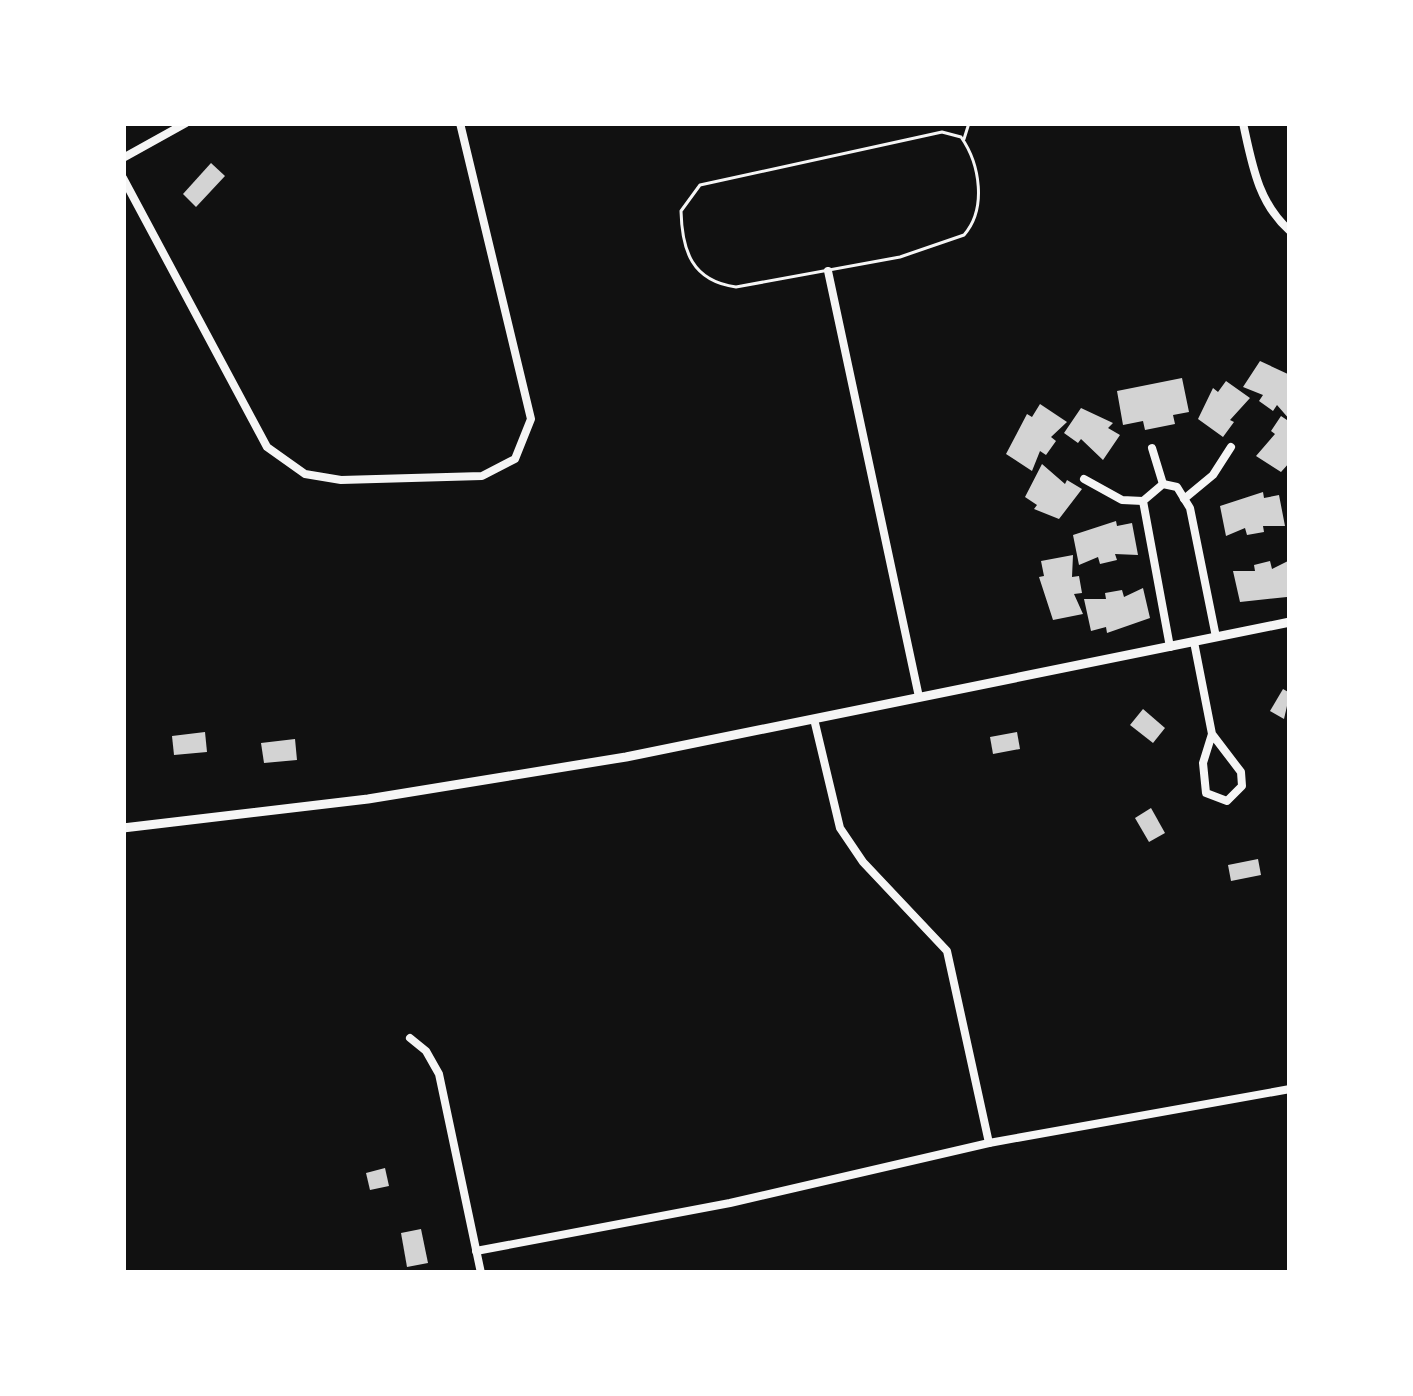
<svg xmlns="http://www.w3.org/2000/svg" width="1413" height="1396" font-family="'Work Sans',sans-serif">
  <style>
    .building { fill: #d3d3d3 }
    .lines { fill: none; stroke-linecap: round; stroke-linejoin: round }
    .service { stroke: #f5f5f5; stroke-width: 3 }
    .minor { stroke: #f5f5f5; stroke-width: 8 }
    .tertiary { stroke: #f5f5f5; stroke-width: 9 }
  </style>
  <rect width="100%" height="100%" fill="#111"/>
  <g class="building">
    <path d="M211,163l14,13 -29,31 -13,-13z"/>
    <path d="M1260,361l30,14v45l-13,-15 -4,6 -14,-10 4,-6 -20,-8z"/>
    <path d="M1182,378l7,34 -16,3 2,9 -30,6 -2,-9 -20,4 -6,-34z"/>
    <path d="M1226,381l24,17 -20,22 4,2 -11,15 -25,-18 15,-31 5,4z"/>
    <path d="M1040,404l27,18 -16,15 5,4 -10,14 -6,-4 -8,20 -26,-17 21,-40 5,3z"/>
    <path d="M1081,408l32,15 -5,5 12,7 -17,25 -22,-21 -3,4 -14,-10z"/>
    <path d="M1281,416l9,6v40l-9,10 -25,-16 19,-22 -4,-3z"/>
    <path d="M1042,464l23,20 2,-4 15,9 -23,30 -25,-10 3,-4 -12,-8z"/>
    <path d="M1263,492l1,6 15,-3 6,31h-22l1,6 -17,3 -2,-7 -19,8 -6,-30z"/>
    <path d="M1116,521l1,5 15,-3 6,32 -23,-1 2,6 -17,4 -2,-7 -19,8 -6,-30z"/>
    <path d="M1073,555l-1,22 7,-1 3,17 -8,1 9,20 -30,6 -14,-43 5,-1 -3,-15z"/>
    <path d="M1290,560l-3,37 -47,5 -7,-31h22l-1,-6 16,-4 2,8z"/>
    <path d="M1143,588l7,30 -43,15 -1,-6 -15,4 -7,-32h22l-1,-6 17,-3 2,7z"/>
    <path d="M1283,689l7,4 -6,26 -14,-8z"/>
    <path d="M1143,709l22,19 -12,15 -23,-18z"/>
    <path d="M205,732l2,20 -33,3 -2,-19z"/>
    <path d="M1017,732l3,17 -27,5 -3,-17z"/>
    <path d="M295,739l2,21 -33,3 -3,-20z"/>
    <path d="M1151,808l14,25 -16,9 -14,-24z"/>
    <path d="M1258,859l3,16 -30,6 -3,-16z"/>
    <path d="M385,1168l4,18 -19,4 -4,-17z"/>
    <path d="M421,1229l7,34 -21,4 -6,-34z"/>
  </g>
  <g class="lines">
    <g class="service">
      <path d="M942,132l19,5c19,27 26,72 3,98l-64,22 -164,30c-44,-6 -54,-36 -55,-76l19,-26z"/>
      <path d="M964,139l5,-16"/>
    </g>
    <g class="minor">
      <path d="M1243,123c9,41 15,80 47,108"/>
      <path d="M123,158l63,-35"/>
      <path d="M123,178l144,269 38,27 36,6 141,-4 33,-17 16,-40 -71,-296"/>
      <path d="M828,271l91,426"/>
      <path d="M1152,448l11,36"/>
      <path d="M1084,479l38,21 21,1"/>
      <path d="M1184,499l29,-24 18,-28"/>
      <path d="M1194,642l18,92 29,38 1,14 -15,15 -21,-8 -3,-30 9,-29"/>
      <path d="M1170,647l-27,-146 20,-17 14,3 13,21 26,129"/>
      <path d="M814,719l26,109 23,34 84,89 42,192"/>
      <path d="M410,1038l16,13 13,23 42,199"/>
      <path d="M476,1251l254,-48 259,-60 301,-54"/>
    </g>
    <path class="tertiary" d="M123,828l245,-29 258,-42 664,-135"/>
  </g>
  <rect width="1413" height="1396" fill="none" stroke="#ffffff" stroke-width="252"/>
</svg>
